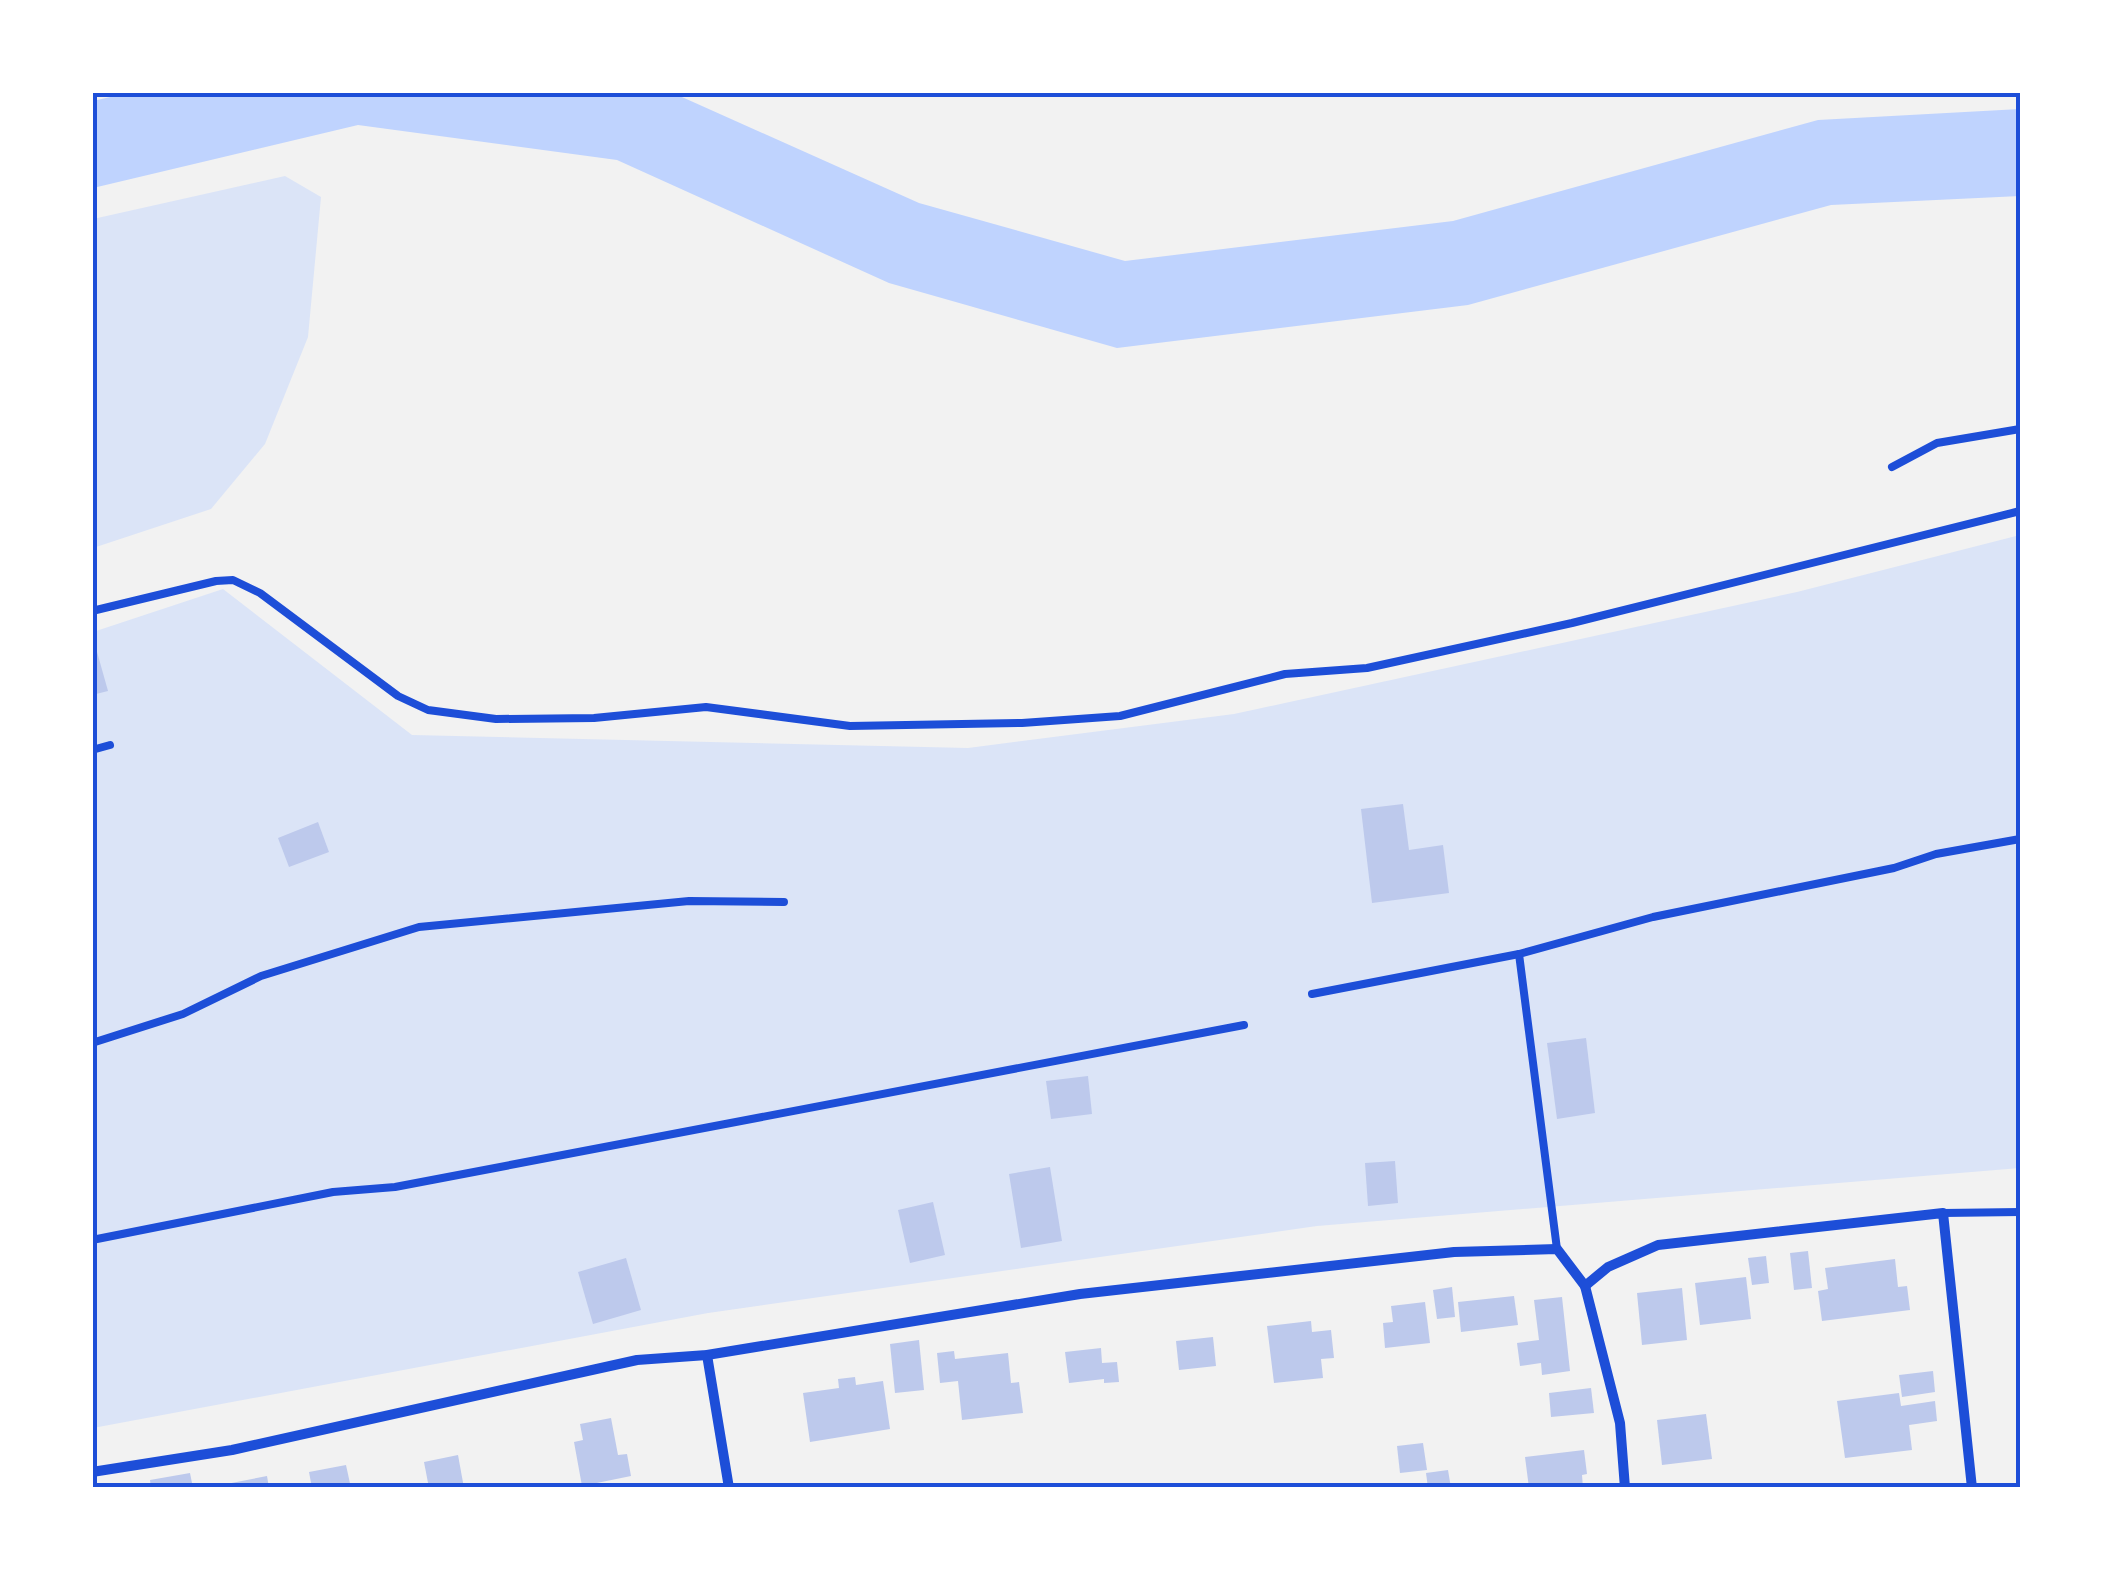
<svg xmlns="http://www.w3.org/2000/svg" width="2113" height="1580" font-family="'Open Sans',sans-serif">
  <style>
    .green { fill: #dbe4f7 }
    .water { fill: #bfd3fe }
    .building { fill: #bdc9ec }
    .lines { fill: none; stroke-linecap: round; stroke-linejoin: round }
    .service { stroke: #1d4ed8; stroke-width: 8 }
    .minor { stroke: #1d4ed8; stroke-width: 10 }
    .neatline { fill: none; stroke: #1d4ed8; stroke-width: 4 }
  </style>
  <rect width="100%" height="100%" fill="#f2f2f2"/>
  <g class="green">
    <path d="M285,176l36,21 -13,140 -43,107 -54,65 -118,39v-329z"/>
    <path d="M2020,535v633l-703,58 -609,87 -615,115v-796l130,-43 189,146 556,13 266,-34 563,-122z"/>
  </g>
  <path class="water" d="M132,92l541,1 246,110 206,58 328,-40 365,-101 202,-11v87l-189,9 -363,100 -351,43 -228,-65 -272,-123 -259,-35 -265,63v-87z"/>
  <g class="building">
    <path d="M92,634l16,57 -16,4z"/>
    <path d="M1403,804l6,46 34,-5 6,48 -77,10 -11,-94z"/>
    <path d="M318,822l11,30 -40,15 -11,-29z"/>
    <path d="M1586,1038l9,75 -38,6 -10,-76z"/>
    <path d="M1088,1076l4,38 -41,5 -5,-38z"/>
    <path d="M1395,1161l3,42 -30,3 -3,-43z"/>
    <path d="M1050,1167l12,74 -41,7 -12,-74z"/>
    <path d="M933,1202l12,53 -35,8 -12,-53z"/>
    <path d="M1808,1251l4,37 -18,2 -4,-37z"/>
    <path d="M1766,1256l3,27 -17,2 -4,-27z"/>
    <path d="M626,1258l15,52 -48,14 -15,-52z"/>
    <path d="M1895,1259l3,28 9,-1 3,24 -88,11 -4,-30 10,-2 -3,-21z"/>
    <path d="M1746,1277l5,42 -51,6 -5,-42z"/>
    <path d="M1452,1287l3,30 -18,2 -4,-29z"/>
    <path d="M1682,1288l5,52 -45,5 -5,-52z"/>
    <path d="M1514,1296l4,29 -57,7 -3,-30z"/>
    <path d="M1562,1297l8,74 -28,4 -1,-12 -21,3 -3,-23 22,-3 -5,-40z"/>
    <path d="M1425,1302l5,41 -45,5 -2,-25 10,-1 -2,-16z"/>
    <path d="M1311,1321l1,11 19,-2 3,28 -13,1 2,19 -49,5 -7,-57z"/>
    <path d="M1213,1337l3,29 -37,4 -3,-29z"/>
    <path d="M919,1340l5,50 -29,3 -5,-49z"/>
    <path d="M1101,1348l1,15 15,-1 2,20 -15,1v-4l-35,4 -4,-31z"/>
    <path d="M954,1351l1,8 53,-6 3,30 8,-1 4,31 -61,7 -4,-39 -18,2 -3,-30z"/>
    <path d="M1933,1371l2,21 -33,5 -3,-22z"/>
    <path d="M855,1377l1,8 27,-4 7,48 -80,13 -7,-49 36,-5 -1,-9z"/>
    <path d="M1591,1388l3,25 -43,4 -2,-24z"/>
    <path d="M1899,1393l2,13 34,-5 2,20 -28,4 3,25 -67,8 -8,-57z"/>
    <path d="M1706,1414l6,45 -50,6 -5,-45z"/>
    <path d="M611,1418l7,37 9,-1 4,22 -49,10 -8,-44 9,-2 -3,-16z"/>
    <path d="M1423,1443l4,27 -27,3 -3,-27z"/>
    <path d="M1584,1450l3,24 -5,1 1,13h-54l-4,-31z"/>
    <path d="M458,1455l6,33h-35l-5,-26z"/>
    <path d="M346,1465l5,23h-39l-3,-16z"/>
    <path d="M1448,1470l3,18h-23l-2,-15z"/>
    <path d="M190,1473l3,15h-42l-1,-8z"/>
    <path d="M267,1476l2,12h-53v-2z"/>
  </g>
  <g class="lines">
    <g class="service">
      <path d="M1892,467l45,-24 83,-14"/>
      <path d="M92,611l124,-30 17,-1 27,13 138,103 30,14 68,9 98,-1 112,-11 144,19 172,-3 98,-7 165,-42 82,-6 205,-45 448,-112"/>
      <path d="M92,750l18,-5"/>
      <path d="M1312,994l207,-40"/>
      <path d="M92,1043l91,-29 78,-38 158,-49 270,-26 95,1"/>
      <path d="M1943,1213l77,-1"/>
      <path d="M92,1240l241,-48 62,-5 849,-162"/>
      <path d="M1557,1249l-38,-295 134,-37 241,-49 42,-14 84,-15"/>
    </g>
    <g class="minor">
      <path d="M1585,1286l35,137 5,65"/>
      <path d="M707,1355l22,133"/>
      <path d="M92,1472l140,-22 405,-90 70,-5 373,-61 374,-42 103,-3 28,37 23,-19 50,-22 285,-32 29,275"/>
    </g>
  </g>
  <rect width="2113" height="1580" fill="none" stroke="#ffffff" stroke-width="190"/>
  <rect x="95" y="95" width="1923" height="1390" class="neatline"/>
</svg>
